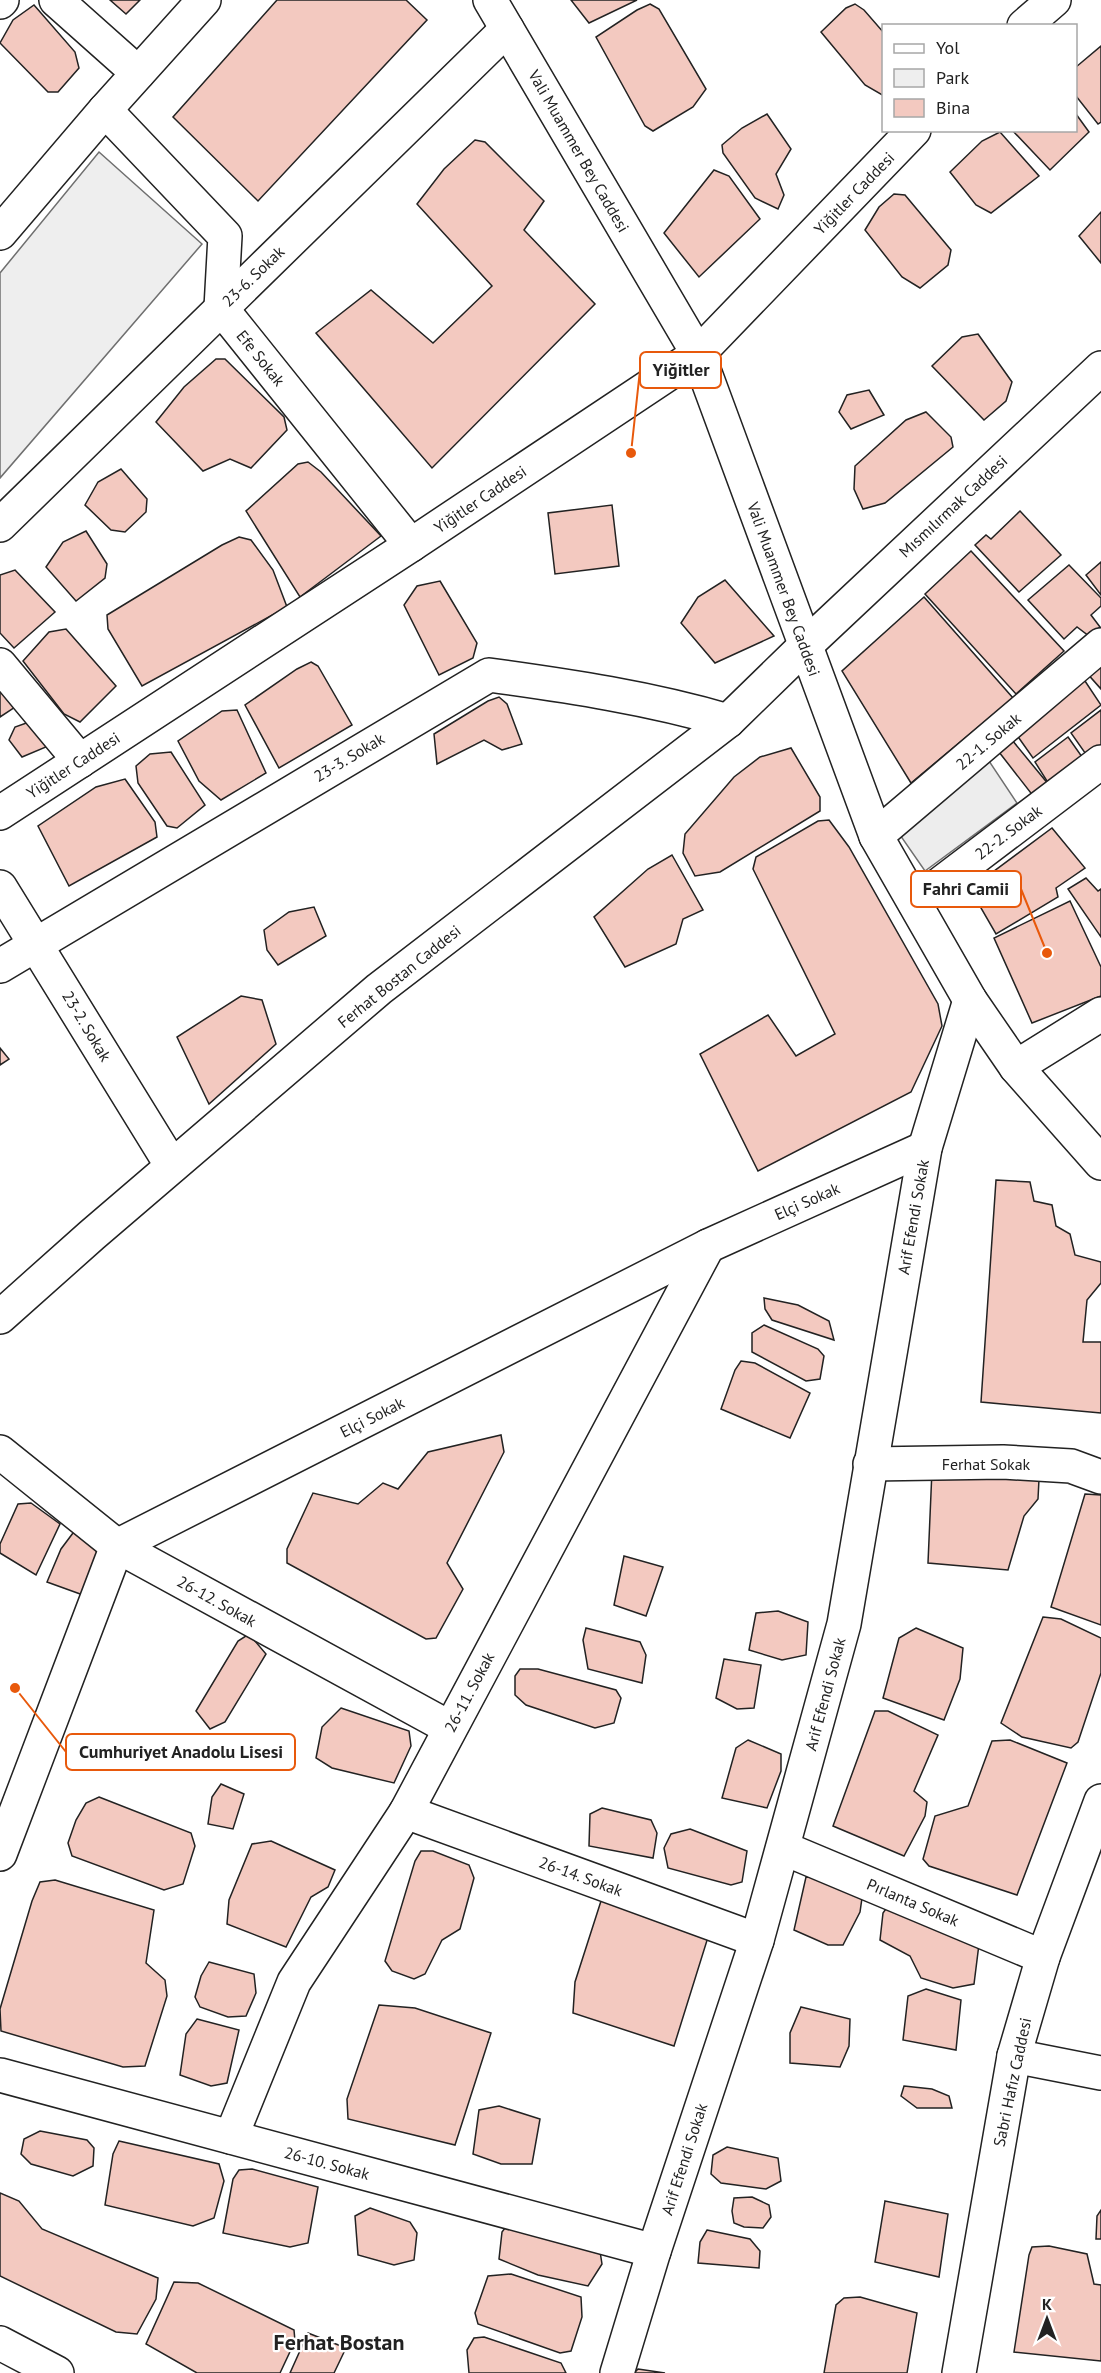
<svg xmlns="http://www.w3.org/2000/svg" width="1101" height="2373" font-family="'PT Sans',sans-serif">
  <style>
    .green { fill: #eee; stroke: #6f6f6f; stroke-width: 1.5 }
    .parking { fill: #ededed; stroke: #6f6f6f; stroke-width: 1.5 }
    .building { fill: #f3c9c0; stroke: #222; stroke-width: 1.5 }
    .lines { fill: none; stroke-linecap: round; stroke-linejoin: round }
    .minor-casing { stroke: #222; stroke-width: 36 }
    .minor { stroke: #fff; stroke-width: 33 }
    .labels { text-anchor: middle; stroke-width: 4.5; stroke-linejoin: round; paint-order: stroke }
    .street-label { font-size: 16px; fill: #222; stroke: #fff }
    .district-label { font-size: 22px; font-weight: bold; fill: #222; stroke: #fff }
    .leader { fill: none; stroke: #e8590c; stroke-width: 2 }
    .callout-dot { fill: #e8590c; stroke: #fff; stroke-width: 2 }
    .callout { fill: #fff; stroke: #e8590c; stroke-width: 2 }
    .callout-label { font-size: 18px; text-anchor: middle; font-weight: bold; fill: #222 }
  </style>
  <rect width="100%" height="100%" fill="#fff"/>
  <path class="green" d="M99,152l103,92 -202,234v-205z"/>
  <path class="parking" d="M989,761l28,42 -92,68 -25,-36z"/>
  <g class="building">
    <path d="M110,0h30l-14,14z"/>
    <path d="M277,0h129l21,20 -169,181 -85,-84z"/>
    <path d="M571,0h66l-48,23z"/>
    <path d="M650,4l9,5 47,80 -13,18 -40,24 -8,-5 -49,-89 41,-27z"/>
    <path d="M855,4l9,6 20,23v63l-19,-11 -44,-53 25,-24z"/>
    <path d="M34,5l41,47 4,16 -21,24h-10l-48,-49 13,-23z"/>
    <path d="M1101,46v76l-3,2 -22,-28v-29z"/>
    <path d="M767,114l24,35 -15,25 8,21 -6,14 -23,-11 -32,-45 -1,-8 20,-17z"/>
    <path d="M1076,114l13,18 -39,38 -38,-40h64z"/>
    <path d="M1000,132l39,44 -48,37 -15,-8 -26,-33 32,-31z"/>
    <path d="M475,140l10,2 59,59 -20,29 71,74 -163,164 -116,-135 55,-43 62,53 59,-57 -75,-82 27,-35z"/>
    <path d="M714,170l15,6 31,43 -61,58 -35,-44z"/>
    <path d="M894,194l11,1 46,55 -3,15 -28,23 -18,-11 -37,-47 14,-23z"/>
    <path d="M1101,212v51l-22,-27z"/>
    <path d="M978,334l34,48 -6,19 -22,19 -52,-54 30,-29z"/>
    <path d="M216,359h9l59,58 3,13 -36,38 -21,-9 -27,12 -47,-49 28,-35z"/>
    <path d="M869,390l15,25 -33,14 -12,-17 8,-17z"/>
    <path d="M926,412l25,25 2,10 -68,56 -22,6 -9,-20 1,-23 51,-46z"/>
    <path d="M308,462l13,10 60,64 -81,61 -54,-86 52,-47z"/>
    <path d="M121,469l26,30 -1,13 -21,20 -14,-2 -26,-25 13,-23z"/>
    <path d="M612,505l7,61 -64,8 -7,-61z"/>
    <path d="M1020,511l41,44 -42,37 -44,-47 11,-10 5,4z"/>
    <path d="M86,531l21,33 -2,14 -29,23 -30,-34 17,-25z"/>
    <path d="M239,537l12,3 22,30 14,37 -145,79 -34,-57 -1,-14 115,-70z"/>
    <path d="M971,551l93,100 -48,43 -91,-100z"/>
    <path d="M1101,562v33l-15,-20z"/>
    <path d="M1069,565l32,33v8l-10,9 9,12 -11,9 -12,-9 -13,12 -36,-39z"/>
    <path d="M15,570l40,42 -41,36 -14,-15v-58z"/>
    <path d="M725,580l49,56 -59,27 -34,-40 17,-26z"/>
    <path d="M440,581l37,62 -4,15 -34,17 -35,-70 13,-19z"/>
    <path d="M924,597l89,101 -102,85 -69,-112z"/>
    <path d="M66,629l50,57 -36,36 -16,-8 -41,-53 26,-29z"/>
    <path d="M1101,658v31l-16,-18z"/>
    <path d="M311,662l7,4 34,59 -73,43 -34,-63 52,-36z"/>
    <path d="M1083,678l18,27 -68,53 -19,-27z"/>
    <path d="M0,688l15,19 -15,10z"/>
    <path d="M499,697l8,7 15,40 -20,6 -18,-10 -47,24 -3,-30 54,-33z"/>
    <path d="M237,710l29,63 -45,27 -22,-19 -21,-40 44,-30z"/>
    <path d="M1101,710v41l-11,9 -19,-27z"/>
    <path d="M32,721l14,26 -24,10 -13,-17 6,-13z"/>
    <path d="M1068,737l19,27 -35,25 -17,-27z"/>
    <path d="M1012,740l37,45 -15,12 -35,-45z"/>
    <path d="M791,748l29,49v14l-100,61 -25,4 -12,-23 2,-19 49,-57 26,-20z"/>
    <path d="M171,752l34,53 -28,23 -10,-2 -29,-43 -2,-17 14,-12z"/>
    <path d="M125,779l30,43 2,15 -88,49 -31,-60 58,-39z"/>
    <path d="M829,820l20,27 89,157 4,22 -31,66 -153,79 -58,-117 68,-39 28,41 39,-22 -82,-165 3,-12 62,-36z"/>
    <path d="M1052,828l33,40 -29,20 2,9 -62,37 -26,-45z"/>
    <path d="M672,855l31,55 -20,9 -7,25 -51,23 -31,-50 54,-48z"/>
    <path d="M1086,878l12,13 3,-2v48l-33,-48z"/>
    <path d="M1070,901l31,66v29l-69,27 -38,-85z"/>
    <path d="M314,907l12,29 -48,29 -11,-15 -3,-20 25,-18z"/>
    <path d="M241,996l21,4 14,44 -67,60 -32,-67z"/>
    <path d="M0,1048l9,11 -9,6z"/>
    <path d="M996,1180l34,2 4,19 18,4 4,21 14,8 5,21 26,7v21l-14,17 -4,42h18v71l-120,-11z"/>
    <path d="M764,1298l34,7 31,16 5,19 -62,-20 -7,-11z"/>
    <path d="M764,1325l54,24 6,7 -4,23 -14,2 -54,-29v-19z"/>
    <path d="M741,1361l14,2 55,30 -20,45 -69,-29 14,-39z"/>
    <path d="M501,1435l3,17 -57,111 16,26 -27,49 -10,1 -139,-76v-14l26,-56 45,11 25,-21 15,6 30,-37z"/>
    <path d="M932,1470l107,9 -1,20 -14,17 -16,54 -80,-7z"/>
    <path d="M1085,1494l16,1v130l-50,-18z"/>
    <path d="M31,1503l29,21 -24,51 -36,-22v-9l18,-40z"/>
    <path d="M76,1529l30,14 -23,52 -36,-13 14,-33z"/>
    <path d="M624,1556l39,11 -17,49 -32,-11z"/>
    <path d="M778,1611l30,11 -2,33 -24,5 -33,-10 7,-37z"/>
    <path d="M1043,1617l18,2 40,19v35l-23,69 -7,6 -49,-11 -21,-14z"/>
    <path d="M586,1628l54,14 6,13 -4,28 -54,-14 -5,-29z"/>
    <path d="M916,1628l47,20 -3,31 -16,41 -61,-22 16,-60z"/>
    <path d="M249,1634l17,20 -41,68 -15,7 -14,-18 42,-70z"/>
    <path d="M724,1659l37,6 -7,43 -17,1 -21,-11z"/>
    <path d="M520,1669h18l78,21 5,8 -7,25 -19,5 -69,-23 -11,-10v-19z"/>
    <path d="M341,1708l68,23 2,15 -17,37 -62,-15 -16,-10 6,-31z"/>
    <path d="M875,1711h13l50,24 -24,56 13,11 -2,14 -21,40 -71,-30z"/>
    <path d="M748,1740l33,14v17l-14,37 -45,-10 14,-50z"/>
    <path d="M1010,1740l57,23 -50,132 -88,-29 -6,-7 12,-43 33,-10 24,-65z"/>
    <path d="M221,1784l23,10 -11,35 -25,-5 4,-27z"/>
    <path d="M99,1797l92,36 4,13 -12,38 -19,6 -92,-34 -4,-13 8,-23 10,-17z"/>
    <path d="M602,1808l49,12 6,13 -4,25 -64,-12 1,-32z"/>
    <path d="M690,1829l57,22 -5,31 -11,3 -63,-17 -4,-20 7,-14z"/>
    <path d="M271,1841l64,29 -7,17 -17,10 -25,50 -59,-23 2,-24 23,-56z"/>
    <path d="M421,1851h12l36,14 5,13 -14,51 -18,11 -17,34 -11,5 -22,-8 -7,-10 30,-100z"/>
    <path d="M806,1877l32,2 25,12 -3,21 -17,33h-15l-34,-15z"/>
    <path d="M55,1880l99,30 -8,53 19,17 2,16 -22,70 -22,1 -122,-36 -1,-22 32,-108 8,-19z"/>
    <path d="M625,1900l84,34 -35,112 -101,-33 2,-31 26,-81z"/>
    <path d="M892,1900l88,36 -6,48 -21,4 -32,-10 -11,-22 -30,-16 3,-27z"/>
    <path d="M209,1962l45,12 2,19 -10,23 -18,1 -28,-10 -5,-10 6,-21z"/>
    <path d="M926,1989l35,11 -5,50 -53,-10 5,-44z"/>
    <path d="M379,2005l36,3 76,25 -36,112 -107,-26 -1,-20z"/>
    <path d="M801,2007l49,12 -1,27 -9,21 -50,-4v-30z"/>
    <path d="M197,2019l42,11 -12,53 -16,3 -31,-11 6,-41z"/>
    <path d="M904,2086l28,3 17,7 3,12h-35l-16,-12z"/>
    <path d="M499,2106l41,13 -8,45h-31l-28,-10 6,-44z"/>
    <path d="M40,2131l47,9 7,8 -1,18 -20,10 -42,-12 -10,-10 3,-15z"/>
    <path d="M119,2141l100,23 5,17 -10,37 -21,8 -88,-21 8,-51z"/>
    <path d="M727,2147l51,11 3,23 -15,8 -45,-6 -10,-9 2,-19z"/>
    <path d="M252,2169l66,18 -10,56 -18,4 -67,-14 10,-54 6,-9z"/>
    <path d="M0,2193l19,8 23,28 116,49 -2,21 -19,35 -21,-2 -116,-56z"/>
    <path d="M752,2197l17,8 2,12 -8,11 -19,-1 -10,-4 -2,-12 2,-13z"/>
    <path d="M885,2201l63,13 -9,63 -64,-15z"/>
    <path d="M370,2208l40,14 7,11 -3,27 -20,5 -36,-10 -3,-39z"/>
    <path d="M1101,2210v29h-5l1,-23z"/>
    <path d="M511,2220l88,25 3,19 -14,22 -50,-11 -39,-16 3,-27z"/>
    <path d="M707,2230l43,9 10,12 -1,17 -61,-5 2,-21z"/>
    <path d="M1049,2246l38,8 7,30 7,1v76l-87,-9 15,-97 3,-8z"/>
    <path d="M511,2274l70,23 1,20 -11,34 -11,2 -82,-29 -3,-11 13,-37z"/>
    <path d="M174,2282l24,1 96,47 1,11 -15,32h-83l-51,-29z"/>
    <path d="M860,2297l57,16 -10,60h-83l12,-68 8,-7z"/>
    <path d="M308,2333l38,15 -12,25h-44z"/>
    <path d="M484,2337l77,26 5,10h-97l-2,-23 7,-12z"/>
    <path d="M638,2369l27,4h-31z"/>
  </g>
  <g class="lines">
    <defs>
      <g id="minor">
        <path d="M56,0l82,73"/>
        <path d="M490,0l208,354 178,482 94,164 46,67 85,96"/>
        <path d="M0,2l2,-2"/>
        <path d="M1024,26l30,-26"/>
        <path d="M105,110l120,126 -4,72 190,237"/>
        <path d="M0,233l105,-123 99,-110"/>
        <path d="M0,525l507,-496"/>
        <path d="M0,665l80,96"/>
        <path d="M0,813l411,-268 287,-191 216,-224"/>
        <path d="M876,836l225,-191"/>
        <path d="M0,887l172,279"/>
        <path d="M915,903l186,-141"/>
        <path d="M0,966l489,-291c80,11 161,23 239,46"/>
        <path d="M1016,1067l85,-53"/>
        <path d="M0,1317l92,-82 287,-246 349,-268 77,-75 296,-278"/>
        <path d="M0,1452l117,94 333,182"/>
        <path d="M870,1464l133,-2 68,4 30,11"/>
        <path d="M406,1812l351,128"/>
        <path d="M783,1848l260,109"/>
        <path d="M0,1854l117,-308 591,-300 217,-98"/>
        <path d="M1014,2056l87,17"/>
        <path d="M0,2075l654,176"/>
        <path d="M231,2137l63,-155 112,-170 302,-566"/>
        <path d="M0,2343l57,30"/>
        <path d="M617,2373l37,-122 103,-311 87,-316 81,-476 45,-148"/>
        <path d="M959,2373l55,-317 29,-99 58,-156"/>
      </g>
    </defs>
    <use href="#minor" class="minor-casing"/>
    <use href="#minor" class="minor"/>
  </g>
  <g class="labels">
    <g class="street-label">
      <text transform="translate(579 151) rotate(60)" y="6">Vali Muammer Bey Caddesi</text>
      <text transform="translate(854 193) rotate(-46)" y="6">Yiğitler Caddesi</text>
      <text transform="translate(253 276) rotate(-44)" y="6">23-6. Sokak</text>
      <text transform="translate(261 358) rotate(51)" y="6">Efe Sokak</text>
      <text transform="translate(480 499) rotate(-34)" y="6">Yiğitler Caddesi</text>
      <text transform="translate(953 506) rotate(-43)" y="6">Mısmılırmak Caddesi</text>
      <text transform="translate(784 589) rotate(70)" y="6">Vali Muammer Bey Caddesi</text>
      <text transform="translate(988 741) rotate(-40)" y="6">22-1. Sokak</text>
      <text transform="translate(349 757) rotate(-31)" y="6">23-3. Sokak</text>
      <text transform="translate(73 765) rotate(-33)" y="6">Yiğitler Caddesi</text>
      <text transform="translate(1008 832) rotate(-37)" y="6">22-2. Sokak</text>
      <text transform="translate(399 976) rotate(-39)" y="6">Ferhat Bostan Caddesi</text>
      <text transform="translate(87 1026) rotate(59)" y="6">23-2. Sokak</text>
      <text transform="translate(807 1201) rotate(-24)" y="6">Elçi Sokak</text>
      <text transform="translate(913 1217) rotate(-80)" y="6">Arif Efendi Sokak</text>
      <text transform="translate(372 1417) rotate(-27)" y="6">Elçi Sokak</text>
      <text x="986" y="1470">Ferhat Sokak</text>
      <text transform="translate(217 1601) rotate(29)" y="6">26-12. Sokak</text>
      <text transform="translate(469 1692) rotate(-62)" y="6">26-11. Sokak</text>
      <text transform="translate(825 1694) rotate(-75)" y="6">Arif Efendi Sokak</text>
      <text transform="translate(581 1876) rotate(20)" y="6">26-14. Sokak</text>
      <text transform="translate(913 1902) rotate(23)" y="6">Pırlanta Sokak</text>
      <text transform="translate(1012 2082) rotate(-78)" y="6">Sabri Hafız Caddesi</text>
      <text transform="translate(684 2159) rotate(-72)" y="6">Arif Efendi Sokak</text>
      <text transform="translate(327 2163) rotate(15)" y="6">26-10. Sokak</text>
    </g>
    <g class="district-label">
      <text x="339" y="2350">Ferhat Bostan</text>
    </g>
  </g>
  <path class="leader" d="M631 453L640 370M1047 953L1021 889M15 1688L66 1752"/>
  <g class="callout-dot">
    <circle cx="631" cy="453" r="6"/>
    <circle cx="1047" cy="953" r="6"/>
    <circle cx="15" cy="1688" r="6"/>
  </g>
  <g class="callout">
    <rect x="640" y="352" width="81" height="36" rx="6"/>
    <rect x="911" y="871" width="110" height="36" rx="6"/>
    <rect x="66" y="1734" width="229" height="36" rx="6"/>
  </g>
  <g class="callout-label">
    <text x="681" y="376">Yiğitler</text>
    <text x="966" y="895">Fahri Camii</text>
    <text x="181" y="1758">Cumhuriyet Anadolu Lisesi</text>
  </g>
  <rect x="882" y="24" width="195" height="108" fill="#ffffff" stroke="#a7a7a7" stroke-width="1.5"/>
  <rect x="894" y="44" width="30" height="9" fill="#ffffff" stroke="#a7a7a7" stroke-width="1.5"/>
  <text x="936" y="54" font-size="18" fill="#222222">Yol</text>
  <rect x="894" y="69" width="30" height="18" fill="#eeeeee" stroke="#a7a7a7" stroke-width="1.5"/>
  <text x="936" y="84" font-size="18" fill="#222222">Park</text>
  <rect x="894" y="99" width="30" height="18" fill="#f3c9c0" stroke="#a7a7a7" stroke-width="1.5"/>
  <text x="936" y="114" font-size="18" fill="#222222">Bina</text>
  <g transform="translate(1047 2319)" stroke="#ffffff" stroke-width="4.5" paint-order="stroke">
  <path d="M0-4.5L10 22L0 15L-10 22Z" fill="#222222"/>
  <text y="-9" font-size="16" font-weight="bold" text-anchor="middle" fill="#222222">K</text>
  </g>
</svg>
